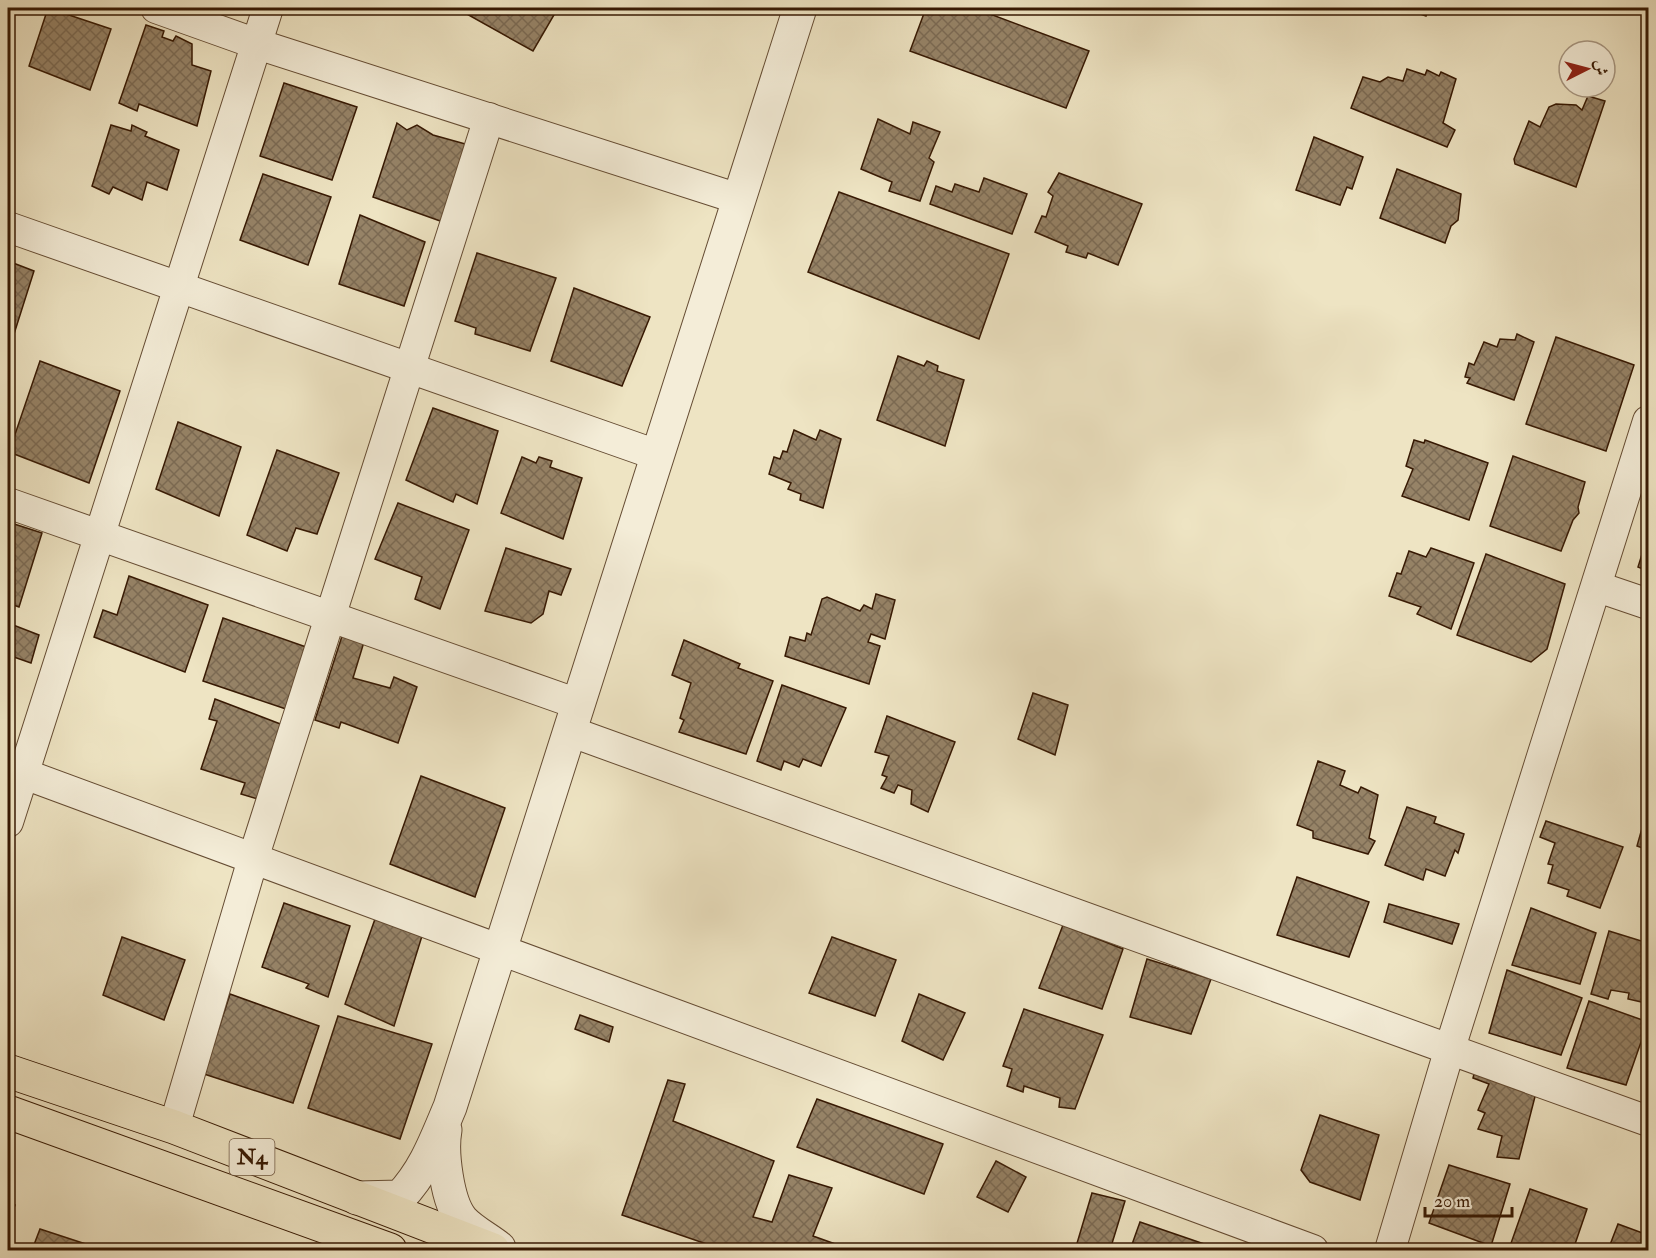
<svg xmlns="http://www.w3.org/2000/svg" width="1656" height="1258" font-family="'IM FELL Double Pica',Amiri,serif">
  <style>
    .building { fill: url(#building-cross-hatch); stroke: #371903; stroke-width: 1.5 }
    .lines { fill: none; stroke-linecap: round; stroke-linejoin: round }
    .minor-casing { stroke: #654c33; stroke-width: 32 }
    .tertiary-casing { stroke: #654c33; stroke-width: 35 }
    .trunk-casing { stroke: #371903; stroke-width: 35 }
    .minor { stroke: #f4edd8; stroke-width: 30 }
    .tertiary { stroke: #f4edd8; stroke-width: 33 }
    .trunk { stroke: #eee4c3; stroke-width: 33 }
    .labels { text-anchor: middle; stroke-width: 6; stroke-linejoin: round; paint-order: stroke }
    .shield { fill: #f4edd8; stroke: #705943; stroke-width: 1.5 }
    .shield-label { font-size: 21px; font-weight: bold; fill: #371903 }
  </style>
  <defs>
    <pattern id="building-cross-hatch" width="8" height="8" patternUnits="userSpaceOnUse" patternTransform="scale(1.5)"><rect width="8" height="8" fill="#968367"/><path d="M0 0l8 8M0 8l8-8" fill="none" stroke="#7b6a53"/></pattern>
  </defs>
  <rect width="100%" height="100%" fill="#eee4c3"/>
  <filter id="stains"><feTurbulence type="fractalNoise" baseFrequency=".00333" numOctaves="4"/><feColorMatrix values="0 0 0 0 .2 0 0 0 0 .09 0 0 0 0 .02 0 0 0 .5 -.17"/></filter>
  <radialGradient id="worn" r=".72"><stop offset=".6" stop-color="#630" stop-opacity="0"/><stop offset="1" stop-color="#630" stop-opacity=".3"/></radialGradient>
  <g class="building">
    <path d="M48,8l63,21 -21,61 -61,-24z"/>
    <path d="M456,8h102l-25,43z"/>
    <path d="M926,8h48l115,43 -23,57 -156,-57z"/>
    <path d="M1081,8h17l-2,5z"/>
    <path d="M1404,8h25l-3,8z"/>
    <path d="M146,25l18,6 -2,6 11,4 3,-5 16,8v21l19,6 -14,55 -58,-22 -2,7 -18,-8z"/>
    <path d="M1407,69l18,6 2,-5 12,6 2,-4 15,7 -13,44 12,7 -8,17 -96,-39 12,-31 17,5 8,-5 15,4z"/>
    <path d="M284,83l73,24 -25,73 -72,-24z"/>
    <path d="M1588,96l17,5 -29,86 -61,-23 -1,-5 15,-38 11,6 9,-20 7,-3 20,1 6,5z"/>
    <path d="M878,119l32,15 3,-12 27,10 -11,26 5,4 -14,39 -31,-10 3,-9 -31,-13z"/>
    <path d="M397,123l10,7 10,-5 16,10 36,10 -26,77 -70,-25z"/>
    <path d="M111,125l20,6 1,-6 15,7 -2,4 34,14 -12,40 -20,-8 -5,18 -29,-13 -4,7 -17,-8z"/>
    <path d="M1314,137l49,20 -11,32 -5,-2 -7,18 -44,-15z"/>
    <path d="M1397,169l64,25 -3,26 -7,6 -6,17 -65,-25z"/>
    <path d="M1059,173l83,31 -24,61 -30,-12 -2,5 -20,-6 2,-6 -33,-14 7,-16 4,1 7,-21 -5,-4z"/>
    <path d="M263,174l68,23 -23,68 -68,-25z"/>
    <path d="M984,178l43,16 -15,40 -82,-30 6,-18 16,6 3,-8 24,8z"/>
    <path d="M839,192l170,62 -30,85 -171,-67z"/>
    <path d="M360,215l65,27 -21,64 -65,-22z"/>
    <path d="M477,253l79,25 -26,73 -55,-17 1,-6 -21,-7z"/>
    <path d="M8,261l26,10 -20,63 -6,-2z"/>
    <path d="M574,288l76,29 -28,69 -71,-25z"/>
    <path d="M1517,334l17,8 -20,58 -47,-17 3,-5 -5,-1 4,-14 5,2 10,-23 13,5 3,-8 15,1z"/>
    <path d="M1556,337l78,28 -28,86 -80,-27z"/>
    <path d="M898,356l26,10 3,-5 11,5 -1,5 27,9 -19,66 -68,-26z"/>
    <path d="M40,361l80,30 -31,92 -80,-31z"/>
    <path d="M433,408l65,23 -21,73 -21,-10 -3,8 -47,-22z"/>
    <path d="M178,422l63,25 -22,69 -63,-27z"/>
    <path d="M794,430l22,10 4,-10 21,9 -18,69 -23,-8 1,-6 -13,-5 3,-6 -22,-9 5,-17 6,2 3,-8 4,1z"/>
    <path d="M1414,440l10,3 1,-3 63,23 -19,57 -67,-24 11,-27 -7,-3z"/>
    <path d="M277,450l62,23 -22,61 -21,-6 -9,23 -40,-16z"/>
    <path d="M1513,456l72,26 -7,25 1,6 -6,7 -12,31 -71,-25z"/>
    <path d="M522,457l14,6 3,-6 13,4 -2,6 32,11 -19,61 -62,-26z"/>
    <path d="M398,503l71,27 -29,79 -25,-10 7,-22 -47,-18z"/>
    <path d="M8,522l34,11 -23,74 -11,-4z"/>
    <path d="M1648,535v36l-10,-4z"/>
    <path d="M506,548l65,21 -10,26 -12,-4 -6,23 -12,9 -46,-12z"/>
    <path d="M1431,548l43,15 -23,66 -34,-15 4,-7 -32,-11 8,-23 4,1 8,-23 17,6z"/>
    <path d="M1486,554l79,30 -18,65 -16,13 -74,-27z"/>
    <path d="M129,576l79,29 -23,67 -91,-35 9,-27 14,5z"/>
    <path d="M876,594l19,6 -10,39 -14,-5 -3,8 12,4 -11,38 -84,-28 5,-19 15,4 2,-8 4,2 11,-36 5,-2 33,14 4,-6 8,4z"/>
    <path d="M223,618l86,30 -20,62 -86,-29z"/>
    <path d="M8,623l31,12 -8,28 -20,-7 -3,14z"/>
    <path d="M343,633l21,9 -11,36 37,10 4,-11 23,10 -19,56 -57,-21 -2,6 -24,-8z"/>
    <path d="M684,640l56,24 -2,4 35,13 -27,73 -67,-22 5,-12 -4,-2 11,-35 -19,-8z"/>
    <path d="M782,685l64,23 -25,58 -18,-7 -4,8 -15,-6 -3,9 -24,-9z"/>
    <path d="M1033,693l35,12 -13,50 -37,-16z"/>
    <path d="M215,699l68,26 -22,75 -20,-6 4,-11 -44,-14 16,-48 -8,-2z"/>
    <path d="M887,716l68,26 -27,70 -17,-8 1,-14 -14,-5 -4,8 -13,-5 6,-11 -5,-2 7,-19 -14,-4z"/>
    <path d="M1318,761l27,10 -5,14 18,8 3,-6 17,8 -9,43 6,3 -7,13 -55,-16v-7l-16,-6z"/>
    <path d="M421,776l84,32 -30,89 -85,-33z"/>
    <path d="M1407,807l29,10 -2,6 30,11 -6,19 -3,-3 -10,26 -19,-7 -3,11 -38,-15z"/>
    <path d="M1648,807v43l-11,-4z"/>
    <path d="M1546,821l77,26 -23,61 -33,-12 2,-6 -21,-7 5,-18 -5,-1 7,-21 -15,-6z"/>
    <path d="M1297,877l72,25 -20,55 -72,-22z"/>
    <path d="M284,903l66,23 -22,71 -22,-9 3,-4 -47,-17z"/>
    <path d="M1389,904l70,20 -7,20 -68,-22z"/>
    <path d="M1531,908l65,25 -16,51 -68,-19z"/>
    <path d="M375,919l47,17 -28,90 -49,-22z"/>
    <path d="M1063,925l60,24 -21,60 -63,-21z"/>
    <path d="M1609,931l39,12v50l-2,10 -18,-4 1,-6 -18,-3 -3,9 -17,-5z"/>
    <path d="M122,937l63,23 -21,60 -61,-25z"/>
    <path d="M832,937l64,23 -21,56 -66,-23z"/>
    <path d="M1147,959l64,20 -20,55 -61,-17z"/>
    <path d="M1507,970l75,28 -21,57 -72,-22z"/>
    <path d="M230,994l89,32 -26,77 -89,-29z"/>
    <path d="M919,994l46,19 -22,47 -41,-19z"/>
    <path d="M1589,1001l59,21 -22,63 -59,-17z"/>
    <path d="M1024,1009l79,26 -28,74 -16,-2 1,-9 -36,-12 -1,6 -16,-6 5,-17 -9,-3z"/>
    <path d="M580,1015l33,12 -4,15 -34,-13z"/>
    <path d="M338,1016l94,28 -32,95 -92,-31z"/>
    <path d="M1477,1062l62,19 -20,78 -22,-2 5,-21 -24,-7 7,-16 -7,-3 11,-26 -16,-6z"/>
    <path d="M668,1080l17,4 -12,37 101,40 -21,56 19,5 17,-47 43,13 -19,48 39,14h-128l-102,-35z"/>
    <path d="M817,1099l126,45 -19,50 -127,-47z"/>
    <path d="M1320,1115l59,20 -19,65 -50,-18 -9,-12z"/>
    <path d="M996,1161l30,16 -18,35 -31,-15z"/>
    <path d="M1449,1165l61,19 -19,62 -62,-23z"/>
    <path d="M1530,1189l57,20 -14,41 -64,-1z"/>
    <path d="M1092,1193l33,8 -15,49h-35z"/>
    <path d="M8,1203l7,2 -7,20z"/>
    <path d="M1140,1222l73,25 -1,3h-82z"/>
    <path d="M1618,1224l30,11v15h-40z"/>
    <path d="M40,1229l64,21h-72z"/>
  </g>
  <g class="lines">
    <defs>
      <g id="minor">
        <path d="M156,8l101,36 482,155"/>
        <path d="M8,227l649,228"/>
        <path d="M8,503l570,201"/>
        <path d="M1598,587l50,17"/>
        <path d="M569,731l1079,390"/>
        <path d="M8,768l1305,482"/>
        <path d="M8,822l260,-814"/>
        <path d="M174,1127l79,-268 236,-741"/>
        <path d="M1390,1250l60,-202 198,-627"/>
      </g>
      <g id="tertiary">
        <path d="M445,1130c-4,22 2,72 17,90 10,11 26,19 37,28"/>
        <path d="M357,1198l43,-1c25,-26 36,-57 50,-90l350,-1099"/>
      </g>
      <g id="trunk">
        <path d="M8,1071l166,56 319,123"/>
        <path d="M8,1112l382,138"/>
      </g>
    </defs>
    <use href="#minor" class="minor-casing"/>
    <use href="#tertiary" class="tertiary-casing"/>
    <use href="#trunk" class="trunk-casing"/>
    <use href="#minor" class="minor"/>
    <use href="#tertiary" class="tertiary"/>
    <use href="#trunk" class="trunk"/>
  </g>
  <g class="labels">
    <rect class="shield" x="229.5" y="1139" width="45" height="36" rx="4.5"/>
    <g class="shield-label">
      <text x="252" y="1164">N4</text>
    </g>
  </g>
  <rect width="1656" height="1258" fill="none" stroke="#eee4c3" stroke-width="30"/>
  <rect x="9" y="9" width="1638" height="1240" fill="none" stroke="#371903" stroke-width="3"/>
  <rect x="15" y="15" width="1626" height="1228" fill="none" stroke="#371903" stroke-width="1.5"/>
  <g transform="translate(1587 69) rotate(84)"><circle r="28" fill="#f4edd8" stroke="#a89883" stroke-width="1.5"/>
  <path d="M0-4.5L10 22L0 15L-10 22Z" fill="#8f2418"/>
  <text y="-9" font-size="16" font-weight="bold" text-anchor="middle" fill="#371903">ش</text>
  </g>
  <path d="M1425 1207v9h87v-9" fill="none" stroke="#371903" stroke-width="3"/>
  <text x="1434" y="1207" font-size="18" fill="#371903" stroke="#f4edd8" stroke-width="4.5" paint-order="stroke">20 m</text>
  <rect width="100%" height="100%" filter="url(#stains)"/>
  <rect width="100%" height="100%" fill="url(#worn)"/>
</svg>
